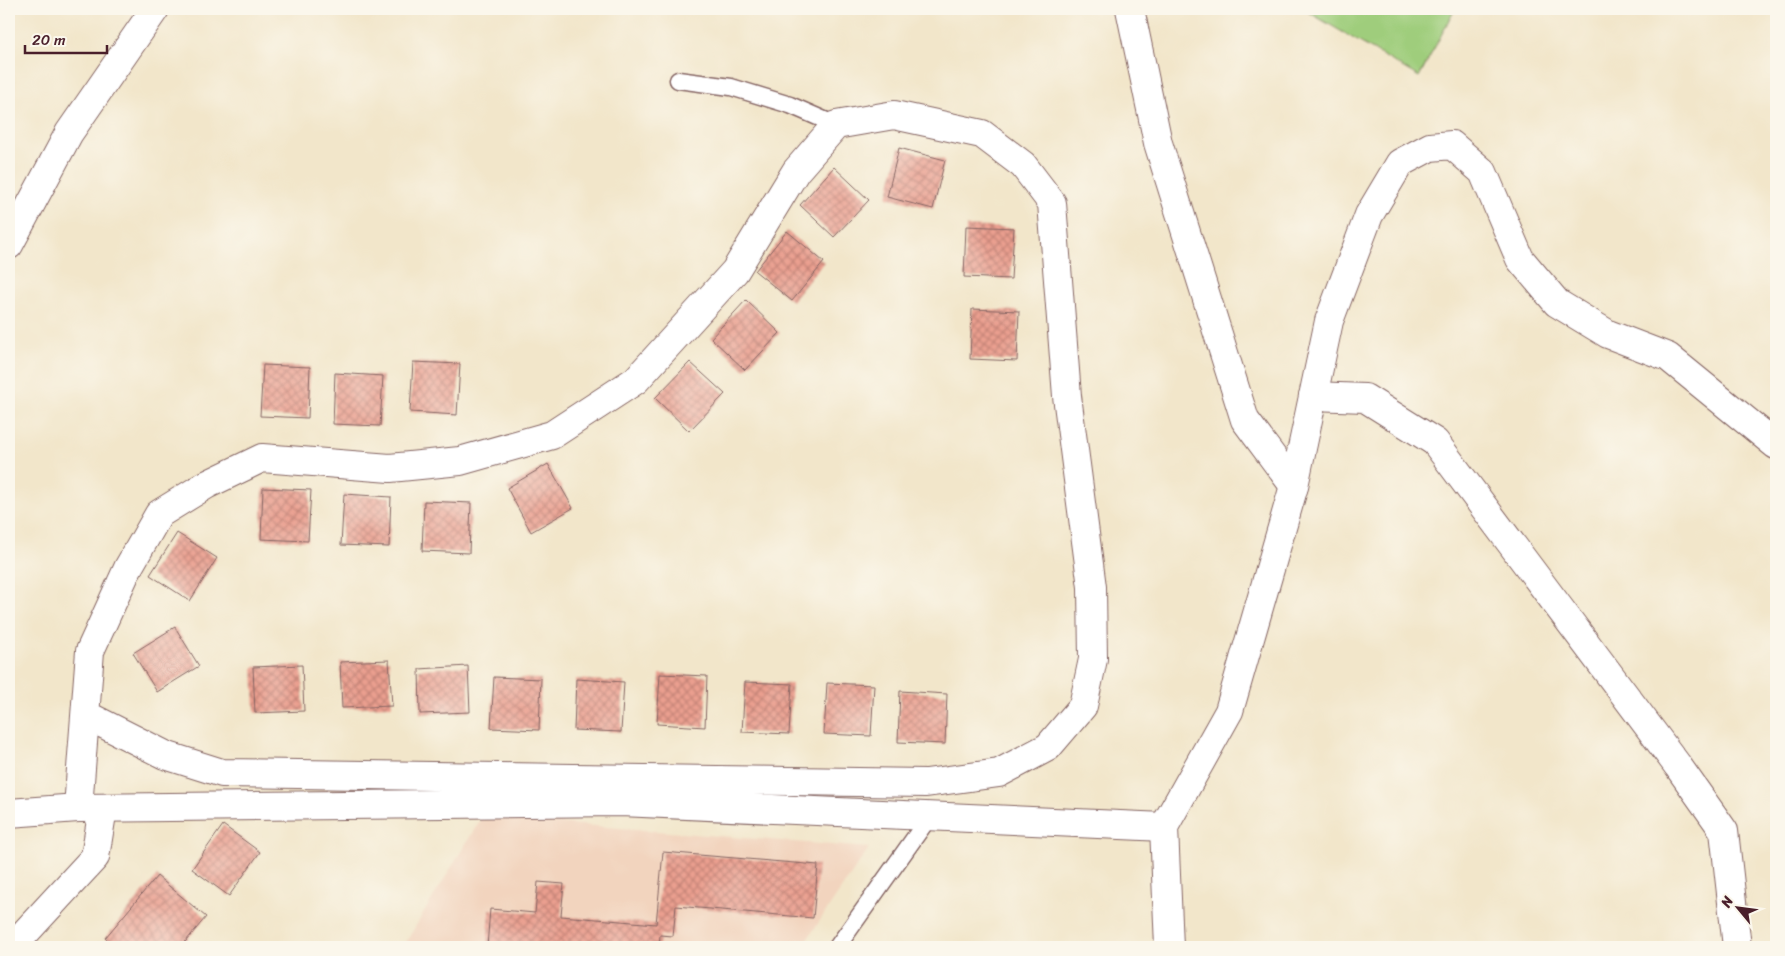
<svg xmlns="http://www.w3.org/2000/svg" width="1785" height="956" font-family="Sriracha,sans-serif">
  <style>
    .built { fill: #f2d4be }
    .grass { fill: #9fcd7b; stroke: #747653 }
    .building { fill: url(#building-cross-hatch) }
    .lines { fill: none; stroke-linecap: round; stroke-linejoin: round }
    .lane-casing { stroke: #856563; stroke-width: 19 }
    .street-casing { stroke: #856563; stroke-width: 30 }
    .lane { stroke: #fff; stroke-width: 16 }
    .street { stroke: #fff; stroke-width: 28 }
  </style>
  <defs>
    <pattern id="building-cross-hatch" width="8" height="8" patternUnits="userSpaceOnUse" patternTransform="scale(1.25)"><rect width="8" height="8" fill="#ea9f8f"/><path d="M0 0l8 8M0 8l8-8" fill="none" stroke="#c08175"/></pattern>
  </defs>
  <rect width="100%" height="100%" fill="#fbf7ec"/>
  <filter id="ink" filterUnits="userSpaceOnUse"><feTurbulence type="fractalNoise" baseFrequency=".02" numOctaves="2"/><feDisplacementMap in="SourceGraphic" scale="10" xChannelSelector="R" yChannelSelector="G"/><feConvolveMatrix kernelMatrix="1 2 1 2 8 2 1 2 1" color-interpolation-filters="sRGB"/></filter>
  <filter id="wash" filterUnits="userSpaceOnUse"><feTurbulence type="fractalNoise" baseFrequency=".0096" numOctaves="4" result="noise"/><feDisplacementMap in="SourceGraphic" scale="20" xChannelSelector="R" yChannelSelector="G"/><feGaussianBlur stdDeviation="1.12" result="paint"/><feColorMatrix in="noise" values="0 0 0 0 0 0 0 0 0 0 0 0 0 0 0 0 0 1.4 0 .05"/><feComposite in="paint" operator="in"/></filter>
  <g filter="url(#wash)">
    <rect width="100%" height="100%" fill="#f2e6ca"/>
    <path class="built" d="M482,817l387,31 -67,99h-399z"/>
    <path class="grass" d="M1303,9h152l-36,68z"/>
    <g id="blocks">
      <g class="building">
        <path d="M899,148l46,12 -12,49 -46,-12z"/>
        <path d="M834,167l35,33 -35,37 -34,-32z"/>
        <path d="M966,226l48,2 -3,51 -47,-2z"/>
        <path d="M787,231l37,31 -32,39 -37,-30z"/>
        <path d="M746,300l34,33 -35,37 -34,-32z"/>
        <path d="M972,309l47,2 -2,50 -47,-2z"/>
        <path d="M413,362l47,2 -3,51 -47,-3z"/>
        <path d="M690,362l35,32 -36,37 -34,-33z"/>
        <path d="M263,365l47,2 -2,51 -48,-2z"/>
        <path d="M335,373l48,3 -3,50 -47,-2z"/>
        <path d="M548,464l25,44 -42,24 -24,-44z"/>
        <path d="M263,488l48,2 -3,51 -47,-2z"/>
        <path d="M344,494l47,3 -2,50 -48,-2z"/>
        <path d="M424,501l47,2 -2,50 -47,-2z"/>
        <path d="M177,533l40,25 -27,43 -40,-26z"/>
        <path d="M175,627l24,39 -42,26 -24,-39z"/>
        <path d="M389,660l3,46 -50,2 -2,-46z"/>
        <path d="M302,665l2,46 -49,2 -2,-46z"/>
        <path d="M468,666l2,46 -50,2 -1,-45z"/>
        <path d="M660,674l47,2 -2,51 -48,-3z"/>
        <path d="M494,677l47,2 -2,51 -48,-2z"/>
        <path d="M576,679l48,3 -3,50 -47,-2z"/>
        <path d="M745,682l47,2 -3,50 -47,-2z"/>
        <path d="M827,683l47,2 -3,51 -47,-2z"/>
        <path d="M900,691l47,3 -2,50 -47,-2z"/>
        <path d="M223,825l37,27 -31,44 -37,-27z"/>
        <path d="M663,852l155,13 -5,53 -137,-12 -3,30 -13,-1 -1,12h-172l3,-38 45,4 3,-31 26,2 -3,32 95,8z"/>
        <path d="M157,876l49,41 -25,30h-66l-10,-9z"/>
      </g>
    </g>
  </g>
  <g filter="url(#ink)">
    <use href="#blocks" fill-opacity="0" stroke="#856563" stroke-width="1"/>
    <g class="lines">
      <defs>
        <g id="lane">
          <path d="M678,80l53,7 59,18 46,20"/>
          <path d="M837,947l93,-131"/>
        </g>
        <g id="street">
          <path d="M1130,9l28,134 87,277 49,66"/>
          <path d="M9,245l60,-112 86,-124"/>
          <path d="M1313,396l52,2 70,44 243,324 46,65 13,116"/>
          <path d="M78,808l12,-157 38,-83 31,-54 47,-29 56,-27 128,10 70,-7 92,-26 84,-55 99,-109 61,-100 40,-46 58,-10 88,19 41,31 29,38 15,193 25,191 1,72 -10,47 -35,41 -49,26 -73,10 -704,-10 -57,-18 -79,-40"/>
          <path d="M9,813l69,-5 543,-6 543,25"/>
          <path d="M12,947l83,-90 8,-49"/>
          <path d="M1169,947l-5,-120 65,-116 65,-225 35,-165 40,-106 31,-52 30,-16 22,-2 31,27 37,87 37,44 51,31 60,23 108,88"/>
        </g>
      </defs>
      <use href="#lane" class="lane-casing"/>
      <use href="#street" class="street-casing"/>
      <use href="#lane" class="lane"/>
      <use href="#street" class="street"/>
    </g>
  </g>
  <rect width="1785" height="956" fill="none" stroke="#fbf7ec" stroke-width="30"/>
  <g transform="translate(1738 908) rotate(299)" stroke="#fbf7ec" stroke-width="4" paint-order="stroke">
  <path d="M0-4L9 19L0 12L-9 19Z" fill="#4a1f2b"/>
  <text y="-8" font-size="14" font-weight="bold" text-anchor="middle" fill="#4a1f2b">N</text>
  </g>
  <path d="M25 45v8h82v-8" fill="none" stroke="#4a1f2b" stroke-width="2.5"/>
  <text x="32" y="45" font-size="15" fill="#4a1f2b" stroke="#fbf7ec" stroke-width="4" paint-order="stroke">20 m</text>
</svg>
